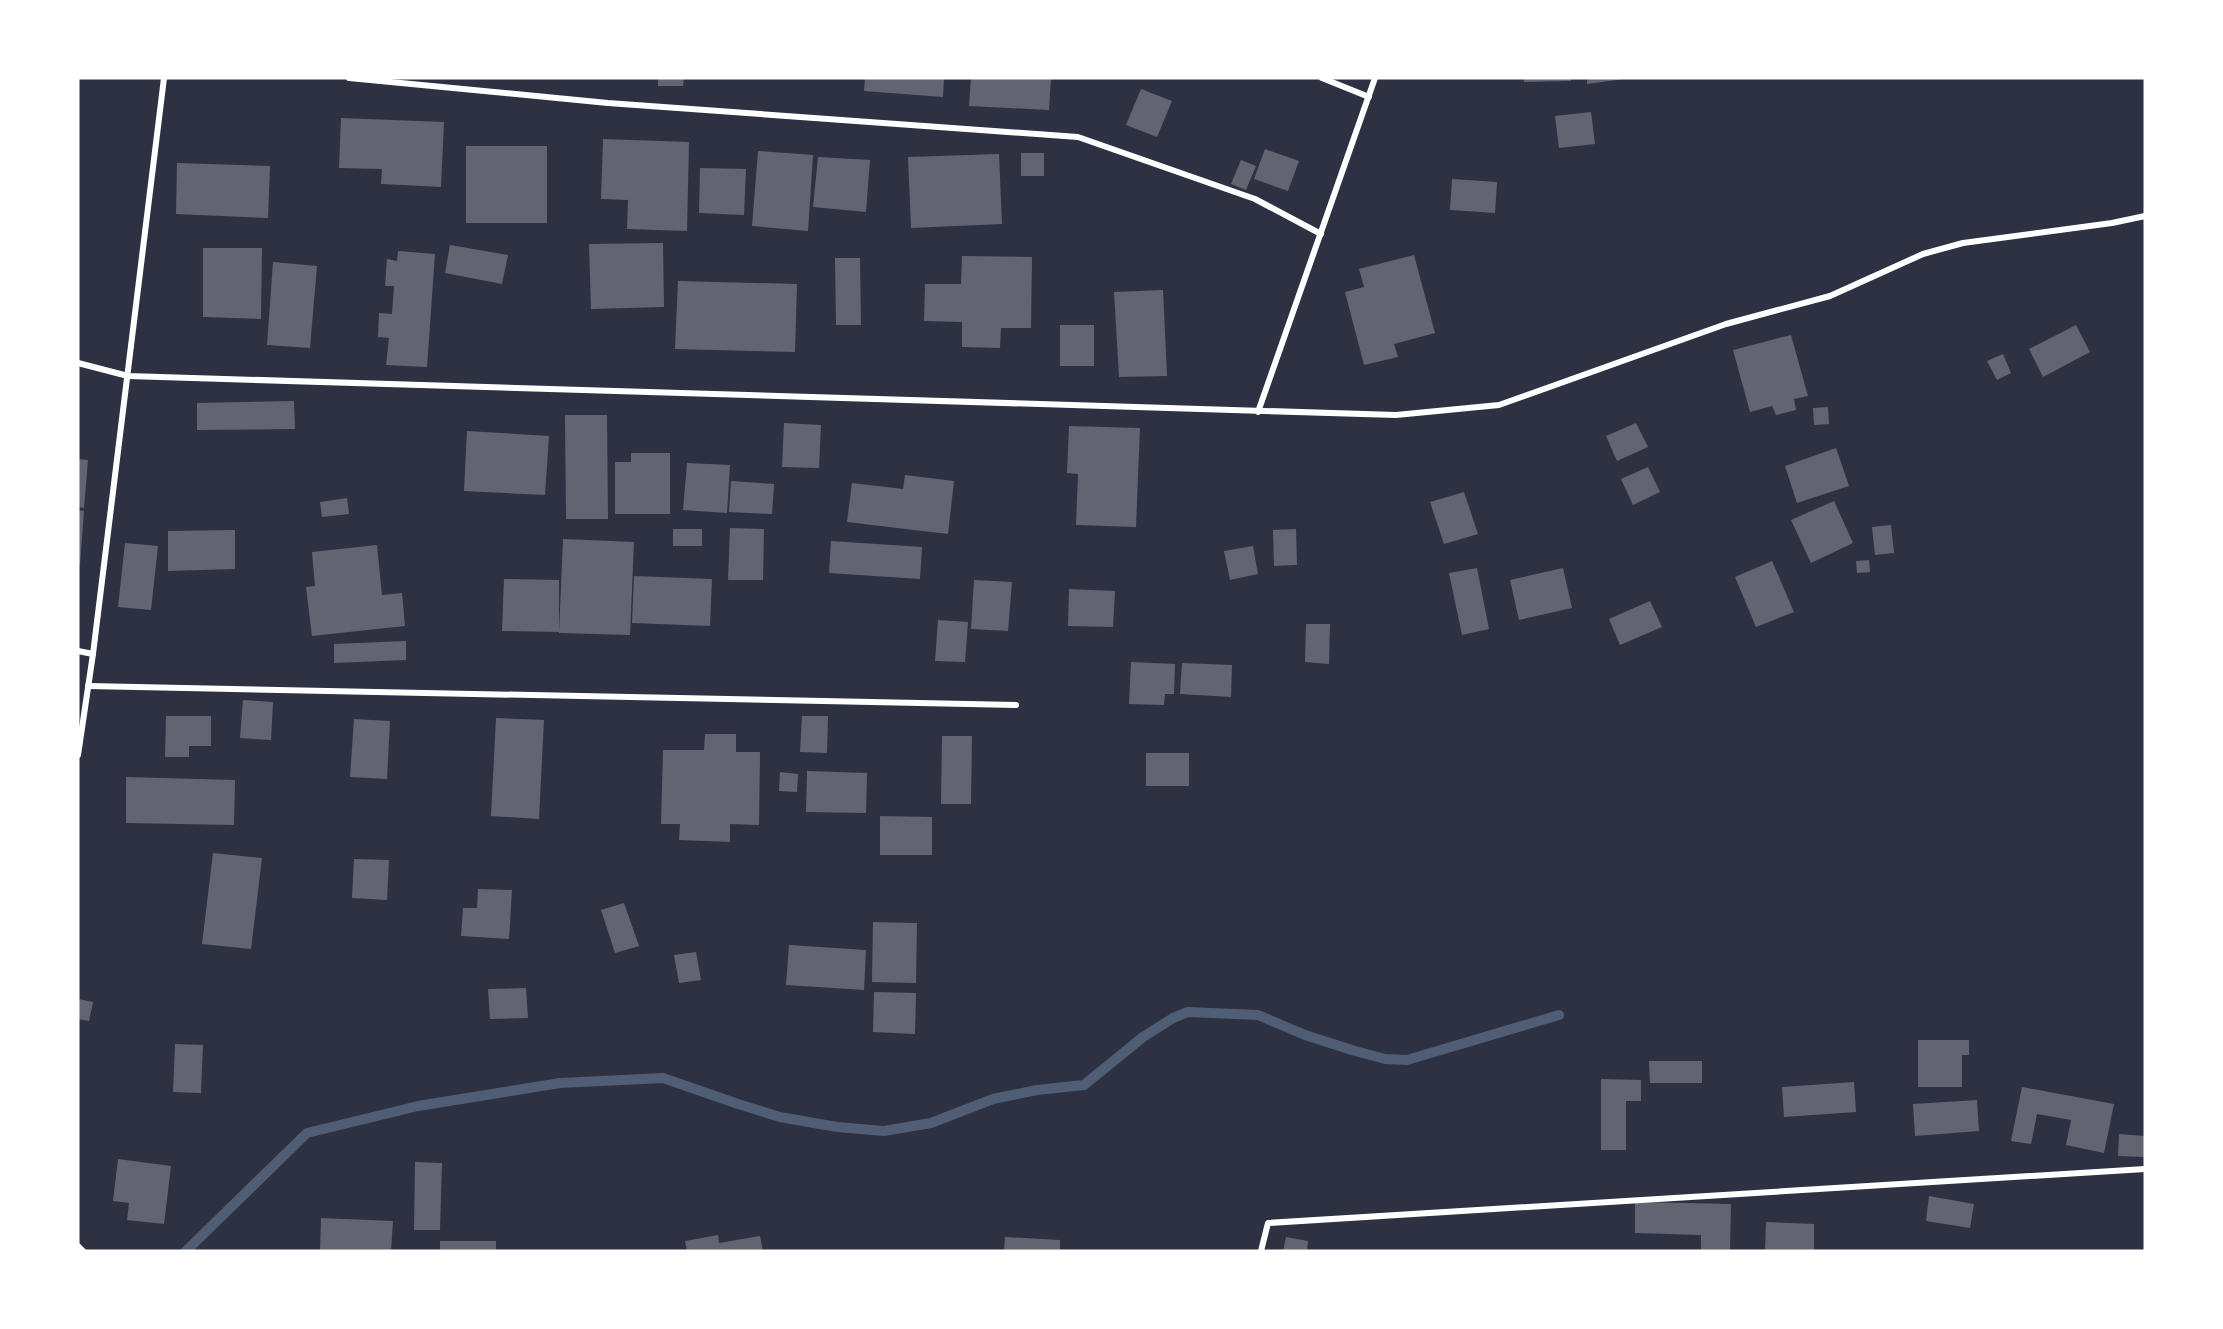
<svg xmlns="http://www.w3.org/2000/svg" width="2223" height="1329" font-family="Barlow,sans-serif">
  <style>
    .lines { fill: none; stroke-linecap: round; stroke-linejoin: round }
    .stream { stroke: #4f5d75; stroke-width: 10 }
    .building { fill: #626471 }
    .minor { stroke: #fff; stroke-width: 6 }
  </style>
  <rect width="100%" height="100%" fill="#2d3142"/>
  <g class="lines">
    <path class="stream" d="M186,1251l121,-118 111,-27 142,-23 103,-5 75,26 42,13 57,10 47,4 47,-8 62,-24 44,-9 47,-5 59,-48 30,-19 15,-6 70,3 47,20 50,16 30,8 22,1 152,-45"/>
  </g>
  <g class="building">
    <path d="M658,78h26l-1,8h-25z"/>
    <path d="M865,78h79l-1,19 -79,-6z"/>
    <path d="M971,78h80l-2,32 -80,-4z"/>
    <path d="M1524,78h47v3l-47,1z"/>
    <path d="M1587,78h37v1l-37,5z"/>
    <path d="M1141,89l31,12 -15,36 -31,-12z"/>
    <path d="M1591,112l4,32 -36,4 -4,-32z"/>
    <path d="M341,118l103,4 -3,65 -60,-3 1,-15 -43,-1z"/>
    <path d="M603,139l86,3 -2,89 -60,-2 1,-29 -27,-1z"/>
    <rect x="466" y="146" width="81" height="77"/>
    <path d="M1265,149l34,12 -11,30 -34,-12z"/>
    <path d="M758,151l55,4 -5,76 -56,-5z"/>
    <rect x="1021" y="153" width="23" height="23"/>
    <path d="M999,154l3,70 -91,4 -3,-71z"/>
    <path d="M818,157l52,3 -4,52 -53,-5z"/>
    <path d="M1241,160l15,6 -10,24 -15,-6z"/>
    <path d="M177,163l93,3 -2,52 -92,-4z"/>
    <path d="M700,168l46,1 -2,46 -45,-2z"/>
    <path d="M1452,179l45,3 -2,31 -45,-3z"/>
    <path d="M663,243l1,64 -73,2 -2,-65z"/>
    <path d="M450,245l58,10 -6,29 -57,-11z"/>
    <path d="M203,248h59l-1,71 -58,-2z"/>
    <path d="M398,251l37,3 -8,113 -41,-2 3,-27 -11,-1 1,-24 13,1 2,-28h-9l2,-27 10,2z"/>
    <path d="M1414,255l21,78 -41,11 4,13 -34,8 -19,-73 19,-5 -5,-18z"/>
    <path d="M962,256l70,1 -1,71h-30l-1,20 -38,-1v-25l-38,-1 1,-37h36z"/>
    <path d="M835,258h25l1,67h-25z"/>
    <path d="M273,262l44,4 -7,82 -43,-3z"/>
    <path d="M678,281l119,3 -2,68 -120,-3z"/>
    <path d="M1163,290l4,86 -48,1 -5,-85z"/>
    <rect x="1060" y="325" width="34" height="41"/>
    <path d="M2076,325l14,27 -47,25 -14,-28z"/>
    <path d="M1791,335l17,61 -14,3 2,11 -20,5 -4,-9 -22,6 -17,-62z"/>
    <path d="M2003,354l8,19 -14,7 -10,-19z"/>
    <path d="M294,401l1,28 -98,1v-27z"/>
    <path d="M1828,407l1,17 -15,1 -1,-17z"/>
    <path d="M565,415h42l1,104h-42z"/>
    <path d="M784,423l37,2 -2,43 -37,-1z"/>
    <path d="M1636,423l12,24 -31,14 -11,-25z"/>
    <path d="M1069,426l71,2 -4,99 -60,-2 2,-51 -11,-1z"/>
    <path d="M467,431l82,5 -4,59 -81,-4z"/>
    <path d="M1836,448l13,38 -52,17 -12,-37z"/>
    <path d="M631,453h39v61h-55v-52h16z"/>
    <path d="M78,459l10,1 -4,48 -6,-1z"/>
    <path d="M687,463l43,2 -3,48 -44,-3z"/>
    <path d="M1648,467l12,25 -27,13 -12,-26z"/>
    <path d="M905,475l49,6 -6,53 -101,-12 5,-39 51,6z"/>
    <path d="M731,481l43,3 -2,30 -43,-2z"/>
    <path d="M1464,492l14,42 -34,10 -14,-42z"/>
    <path d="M347,498l2,16 -27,3 -2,-15z"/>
    <path d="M1834,501l19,42 -42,20 -20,-43z"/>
    <path d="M78,510l6,1 -4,54h-2z"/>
    <path d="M1891,525l3,28 -19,2 -3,-28z"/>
    <path d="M730,528l34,1 -1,51h-35z"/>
    <rect x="673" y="529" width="29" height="17"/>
    <path d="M1296,529l1,36 -23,1 -1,-36z"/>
    <path d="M235,530v39l-67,2v-40z"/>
    <path d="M563,539l71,3 -4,93 -71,-2z"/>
    <path d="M831,541l91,6 -2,32 -91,-6z"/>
    <path d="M125,543l33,3 -7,64 -33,-3z"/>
    <path d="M377,545l5,50 20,-2 3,33 -93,10 -6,-49 9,-1 -3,-34z"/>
    <path d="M1253,546l5,28 -28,6 -6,-29z"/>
    <path d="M1869,560l1,12 -13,1 -1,-12z"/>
    <path d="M1772,561l22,51 -38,15 -21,-50z"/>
    <path d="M1477,568l12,61 -27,6 -13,-62z"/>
    <path d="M1563,568l9,40 -53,12 -9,-40z"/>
    <path d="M634,576l78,3 -2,47 -78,-3z"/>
    <path d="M504,579l55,1v52l-57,-1z"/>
    <path d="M974,580l38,2 -4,49 -37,-2z"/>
    <path d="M1069,589l46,2 -2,36 -45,-1z"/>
    <path d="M1650,601l12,26 -42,18 -11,-26z"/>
    <path d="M938,620l30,2 -3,40 -30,-1z"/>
    <path d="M1306,624h24l-1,40 -24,-2z"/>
    <path d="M406,641v19l-72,3v-19z"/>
    <path d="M1131,662l44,2 -1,30h-9l-1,11 -35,-1z"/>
    <path d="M1182,663l50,2 -1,32 -51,-3z"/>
    <path d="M243,700l30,2 -2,38 -31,-2z"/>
    <path d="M166,716h45v30h-22v11h-24z"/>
    <path d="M802,716h26l-1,37 -27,-1z"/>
    <path d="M496,718l48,2 -5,99 -48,-3z"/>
    <path d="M354,719l36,2 -3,58 -37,-2z"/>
    <path d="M705,734h31v18h24l-1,73 -29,-1v18l-51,-2 1,-16h-19l2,-74h41z"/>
    <path d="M942,736h30l-1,68h-30z"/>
    <rect x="1146" y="753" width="43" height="33"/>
    <path d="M807,771l60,2 -1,40 -60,-1z"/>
    <path d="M780,772l18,2 -1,18 -18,-1z"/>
    <path d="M126,777l109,3 -1,45 -108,-2z"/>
    <path d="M880,816l52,1v38h-52z"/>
    <path d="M213,853l49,5 -11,91 -49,-5z"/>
    <path d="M354,859l35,1 -2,40 -35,-2z"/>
    <path d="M478,889l34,1 -3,49 -48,-3 2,-28h14z"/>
    <path d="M624,903l15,43 -24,7 -14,-43z"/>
    <path d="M873,922l44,1 -1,60 -44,-1z"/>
    <path d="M789,945l77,5 -2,40 -78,-5z"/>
    <path d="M696,952l5,28 -22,3 -5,-28z"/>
    <path d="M526,988l2,30 -38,1 -2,-30z"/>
    <path d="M874,992l42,1 -1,41 -42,-2z"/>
    <path d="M78,999l15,3 -4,19 -11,-2z"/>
    <path d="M1918,1040h51v15h-7v32h-44z"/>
    <path d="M175,1044l28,1 -2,48 -28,-1z"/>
    <path d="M1649,1061h53v22h-52z"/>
    <path d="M1601,1079l40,1v21h-15v49h-25z"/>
    <path d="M1854,1082l2,30 -72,5 -2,-30z"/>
    <path d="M2022,1087l92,17 -10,49 -38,-8 5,-25 -34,-6 -6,30 -20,-3z"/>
    <path d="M1977,1100l2,31 -64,5 -2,-32z"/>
    <path d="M2119,1134l26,2v21l-27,-1z"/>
    <path d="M118,1159l53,7 -7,58 -37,-4 2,-17 -16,-2z"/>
    <path d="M415,1162l27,1 -2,67h-26z"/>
    <path d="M1929,1196l45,8 -4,24 -44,-7z"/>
    <path d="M1635,1202l96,2 -1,47h-29v-16l-66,-2z"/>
    <path d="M321,1218l72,3 -2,30h-71z"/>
    <path d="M1766,1222l48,2v27h-49z"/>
    <path d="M718,1235l1,8 41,-7 3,15h-76l-2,-10z"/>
    <path d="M1005,1237l55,3v11h-56z"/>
    <path d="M1286,1237l22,4 -1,10h-24z"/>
    <rect x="440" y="1241" width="56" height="10"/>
  </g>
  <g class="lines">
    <g class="minor">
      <path d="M349,78l259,25 470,34 177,62 66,35"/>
      <path d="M1322,78l47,19"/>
      <path d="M78,363l50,13 1268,39 103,-10 227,-81 104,-28 93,-42 40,-11 149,-20 33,-7"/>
      <path d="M1258,412l117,-334"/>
      <path d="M78,651l15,3"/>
      <path d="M88,686l928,19"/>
      <path d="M78,755l15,-101 71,-576"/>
      <path d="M78,1246l5,5"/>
      <path d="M1261,1251l7,-28 877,-54"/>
    </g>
  </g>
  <rect width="2223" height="1329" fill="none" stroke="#ffffff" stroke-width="159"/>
</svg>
